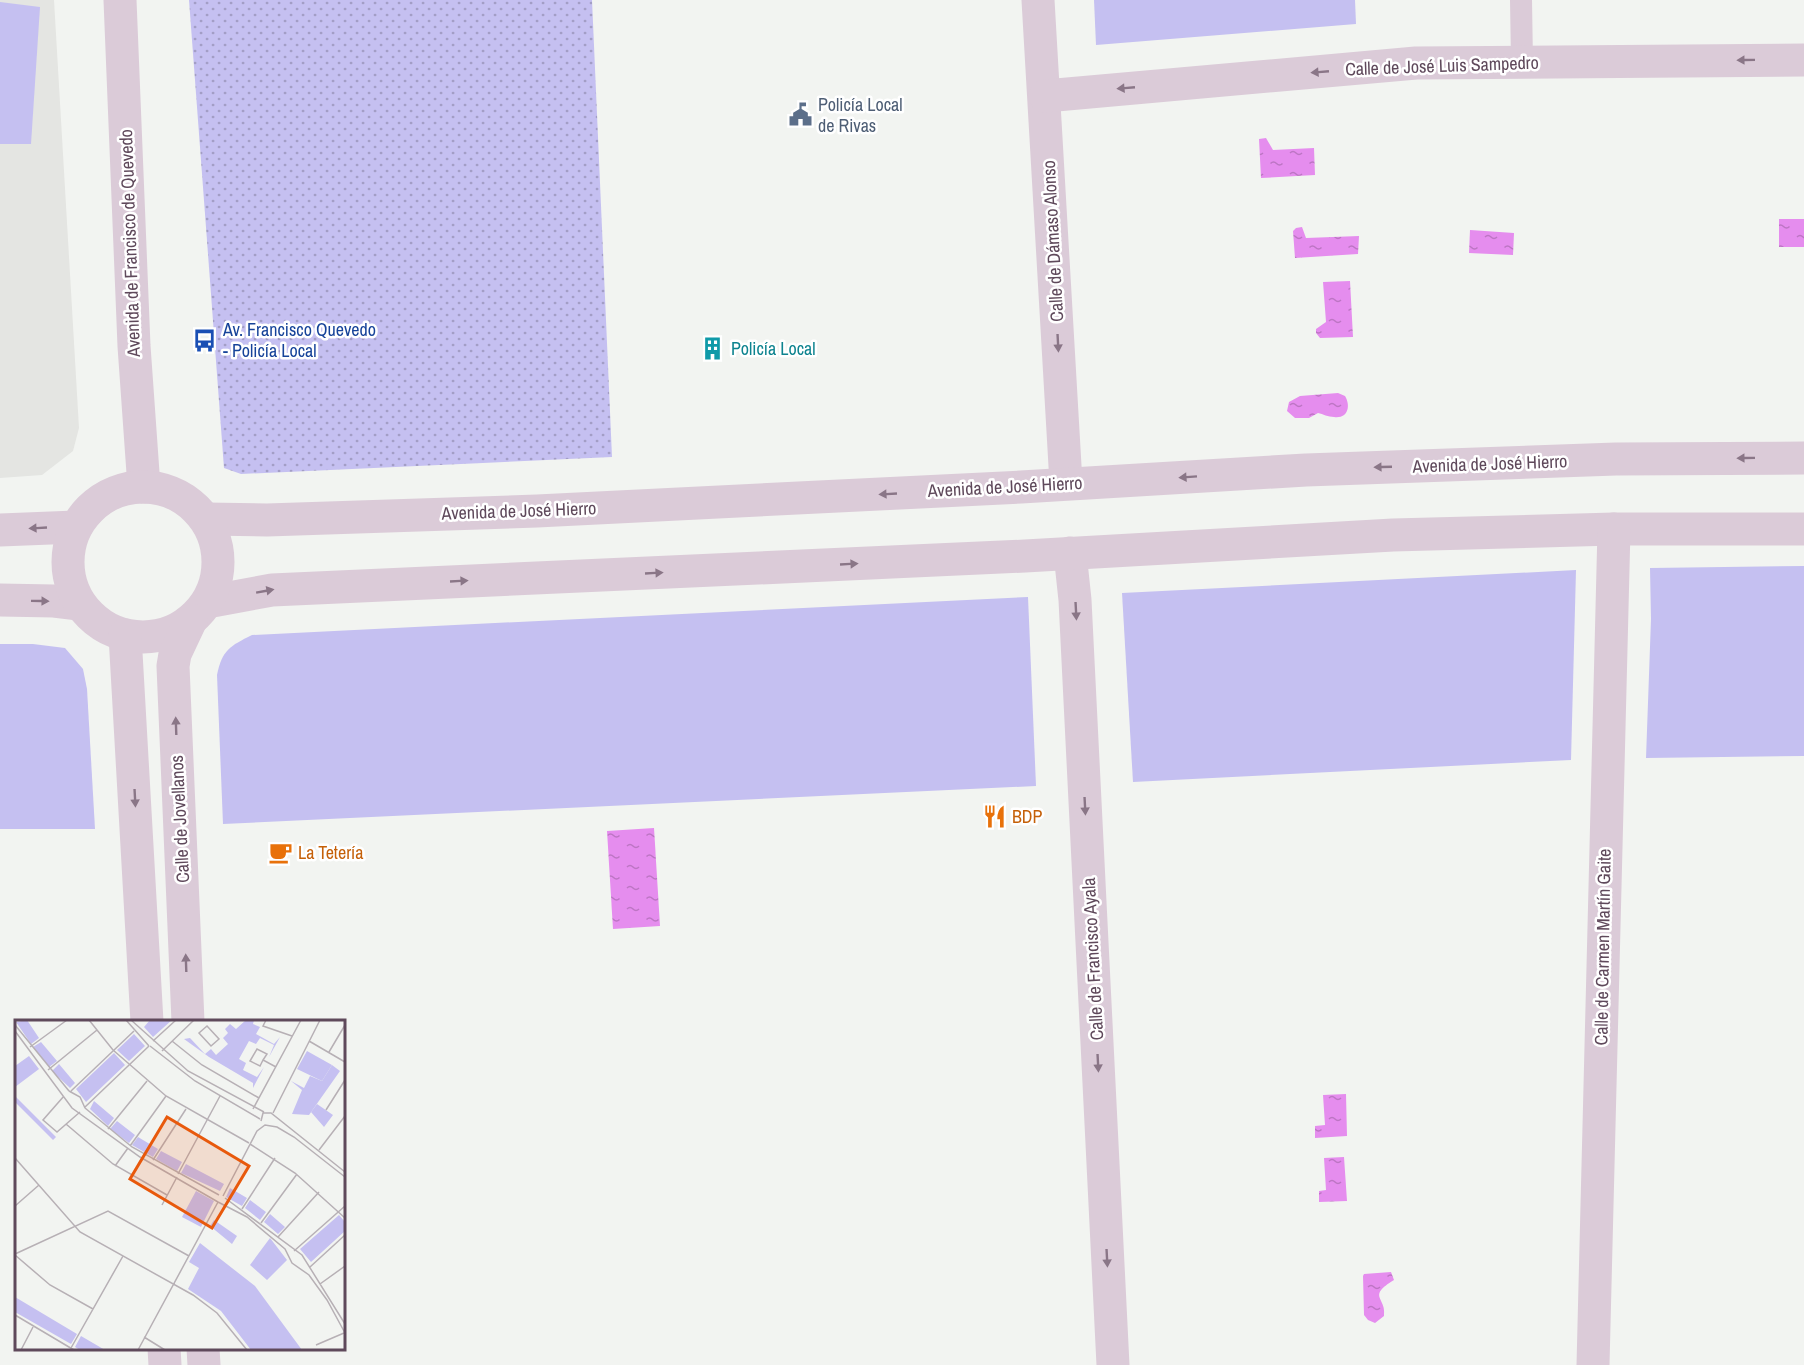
<svg xmlns="http://www.w3.org/2000/svg" width="1804" height="1365" font-family="'Archivo Narrow',sans-serif">
  <style>
    .education { fill: #e4e5e2 }
    .grass { fill: url(#grass-dots) }
    .green { fill: #c5c0f1 }
    .water { fill: url(#water-ripples) }
    .lines { fill: none; stroke-linecap: round; stroke-linejoin: round }
    .service { stroke: #dbcbd8; stroke-width: 22 }
    .minor { stroke: #dbcbd8; stroke-width: 33 }
    .tertiary { stroke: #dbcbd8; stroke-width: 33 }
    .oneway { fill: #8a7687 }
    .labels { text-anchor: middle; stroke-width: 5; stroke-linejoin: round; paint-order: stroke }
    .street-label { font-size: 18px; fill: #5f495b; stroke: #fff }
    .service-label { font-size: 18px; fill: #4e5e75; stroke: #fff; text-anchor: start }
    .transit-label { font-size: 18px; fill: #164399; stroke: #fff; text-anchor: start }
    .culture-label { font-size: 18px; fill: #0d838f; stroke: #fff; text-anchor: start }
    .food-label { font-size: 18px; fill: #c56008; stroke: #fff; text-anchor: start }
    .inset-road { fill: none; stroke: #b7b0b5; stroke-width: 1.5 }
    .view { fill: #e8590c; fill-opacity: 0.15; stroke: #e8590c; stroke-width: 3 }
    .inset-edge { fill: none; stroke: #5f495b; stroke-width: 3 }
  </style>
  <defs>
    <pattern id="grass-dots" width="8" height="8" patternUnits="userSpaceOnUse" patternTransform="scale(1.5)"><rect width="8" height="8" fill="#c5c0f1"/><path d="M2 2h.1M6 6h.1" fill="none" stroke="#a39ec6" stroke-width="1.8" stroke-linecap="round"/></pattern>
    <pattern id="water-ripples" width="26" height="14" patternUnits="userSpaceOnUse" patternTransform="scale(1.5)"><rect width="26" height="14" fill="#e58dee"/><path d="M2 4q2-2 4 0t4 0M15 11q2-2 4 0t4 0" fill="none" stroke="#bd75c4"/></pattern>
  </defs>
  <rect width="100%" height="100%" fill="#f2f4f1"/>
  <path class="education" d="M0,0h54l25,428 -6,23 -31,24 -42,3z"/>
  <path class="grass" d="M189,0h403l20,457 -371,17 -17,-6z"/>
  <g class="green">
    <path d="M1094,0h261l1,24 -260,21z"/>
    <path d="M0,2l40,5 -9,137h-31z"/>
    <path d="M1804,566v190l-158,2 5,-139 -1,-51z"/>
    <path d="M1576,570l-5,190 -438,22 -11,-189z"/>
    <path d="M1028,597l8,189 -813,38 -6,-149c5,-25 13,-29 35,-40z"/>
    <path d="M0,644h33l32,4 18,21 4,20 8,140h-95z"/>
  </g>
  <g class="water">
    <path d="M1266,138l7,12 41,-2 1,27 -54,3 -2,-39z"/>
    <rect x="1779" y="219" width="25" height="28"/>
    <path d="M1302,227l4,11 53,-2 -1,18 -63,4 -2,-27 3,-3z"/>
    <path d="M1470,230l44,3 -1,22 -44,-2z"/>
    <path d="M1350,281l3,56 -33,1 -4,-5v-4l10,-7 -3,-40z"/>
    <path d="M1338,393l7,3c6,10 3,23 -11,21 -6,0 -11,-3 -16,-4l-9,5h-14l-8,-7 2,-9 11,-6z"/>
    <path d="M654,828l6,98 -47,3 -6,-98z"/>
    <path d="M1346,1094l1,42 -32,2v-12l10,-1 -2,-30z"/>
    <path d="M1344,1157l3,44 -28,1v-11l7,-1 -2,-32z"/>
    <path d="M1391,1272l3,8c-28,17 -7,17 -10,36l-9,7 -7,-3 -4,-5 -1,-39 1,-2z"/>
  </g>
  <g class="lines">
    <path class="service" d="M1521,0l1,62"/>
    <g class="minor">
      <path d="M1038,0l28,483"/>
      <path d="M1045,96l371,-33 388,-3"/>
      <path d="M206,519l61,1 270,-9 484,-24 285,-17 310,-11 188,-1"/>
      <path d="M0,530l76,-3"/>
      <path d="M1070,553l5,47 38,765"/>
      <path d="M0,600l54,1 25,3"/>
      <path d="M207,602l65,-12 753,-34 368,-21 221,-6h190"/>
      <path d="M1593,1365l21,-836"/>
    </g>
    <g class="tertiary">
      <path d="M120,0l14,346 10,141"/>
      <circle cx="143" cy="562" r="75"/>
      <path d="M125,635l22,387"/>
      <path d="M188,1022l-15,-356 2,-12 16,-34"/>
      <path d="M164,1348l1,17"/>
      <path d="M203,1348l1,17"/>
    </g>
  </g>
  <defs><path id="oneway-solid" d="M-6-.8H1V-3.2L6.5 0L1 3.2V.8H-6Z" transform="scale(1.5)"/></defs>
  <g class="oneway">
    <use href="#oneway-solid" transform="translate(1746 60) rotate(179)"/>
    <use href="#oneway-solid" transform="translate(1320 72) rotate(175)"/>
    <use href="#oneway-solid" transform="translate(1126 88) rotate(175)"/>
    <use href="#oneway-solid" transform="translate(1058 343) rotate(87)"/>
    <use href="#oneway-solid" transform="translate(1746 458) rotate(179)"/>
    <use href="#oneway-solid" transform="translate(1383 467) rotate(178)"/>
    <use href="#oneway-solid" transform="translate(1188 477) rotate(176)"/>
    <use href="#oneway-solid" transform="translate(888 494) rotate(177)"/>
    <use href="#oneway-solid" transform="translate(38 528) rotate(177)"/>
    <use href="#oneway-solid" transform="translate(849 564) rotate(-3)"/>
    <use href="#oneway-solid" transform="translate(654 573) rotate(-3)"/>
    <use href="#oneway-solid" transform="translate(459 581) rotate(-3)"/>
    <use href="#oneway-solid" transform="translate(265 591) rotate(-10)"/>
    <use href="#oneway-solid" transform="translate(40 601) rotate(1)"/>
    <use href="#oneway-solid" transform="translate(1076 611) rotate(87)"/>
    <use href="#oneway-solid" transform="translate(176 726) rotate(-92)"/>
    <use href="#oneway-solid" transform="translate(135 798) rotate(87)"/>
    <use href="#oneway-solid" transform="translate(1085 806) rotate(87)"/>
    <use href="#oneway-solid" transform="translate(186 963) rotate(-92)"/>
    <use href="#oneway-solid" transform="translate(1098 1063) rotate(87)"/>
    <use href="#oneway-solid" transform="translate(1107 1258) rotate(87)"/>
  </g>
  <defs>
    <symbol id="civic-bare" viewBox="-9 -9 18 18"><path d="M-.6-6.5H3V-4.5H.6V-3L4-1V1h2V6H-6V1h2V-1L-.6-3ZM-1.2 2.5V6h2.4V2.5Z" fill="#5c6f8a" stroke="#fff" stroke-width="2.5" paint-order="stroke"/></symbol>
    <symbol id="bus-bare" viewBox="-9 -9 18 18"><path d="M-5-6H5V4H4V6H2V4H-2V6H-4V4H-5ZM-3.5-4V0h7V-4ZM-3.5 1.2v1.5H-2V1.2ZM2 1.2v1.5H3.5V1.2Z" fill="#1a4fb4" stroke="#fff" stroke-width="2.5" paint-order="stroke"/></symbol>
    <symbol id="building-bare" viewBox="-9 -9 18 18"><path d="M-4-6H4V6H1V3H-1V6H-4ZM-2.5-4.3h1.7v1.8h-1.7ZM.8-4.3h1.7v1.8H.8ZM-2.5-1h1.7V.8h-1.7ZM.8-1h1.7V.8H.8Z" fill="#0f9aa8" stroke="#fff" stroke-width="2.5" paint-order="stroke"/></symbol>
    <symbol id="restaurant-bare" viewBox="-9 -9 18 18"><path d="M-5-6h1v4h1v-4h1v4h1v-4h1v5L-1.5 .5V6h-2V.5L-5-1ZM5-6V6H3V1.5H1.5Q1.5-4 5-6Z" fill="#e8710a" stroke="#fff" stroke-width="2.5" paint-order="stroke"/></symbol>
    <symbol id="cafe-bare" viewBox="-9 -9 18 18"><path d="M-5.5-4.5H6V0H3Q3 3.5 0 3.5H-2.5Q-5.5 3.5-5.5 0ZM3-3.2v2h1.7v-2ZM-6 4.5H4V6H-6Z" fill="#e8710a" stroke="#fff" stroke-width="2.5" paint-order="stroke"/></symbol>
  </defs>
  <g fill-rule="evenodd">
    <use href="#civic-bare" x="784" y="98" width="33" height="33"/>
    <use href="#bus-bare" x="188" y="324" width="33" height="33"/>
    <use href="#building-bare" x="696" y="332" width="33" height="33"/>
    <use href="#restaurant-bare" x="978" y="800" width="33" height="33"/>
    <use href="#cafe-bare" x="264" y="836" width="33" height="33"/>
  </g>
  <g class="labels">
    <g class="street-label">
      <text transform="translate(1442 66) rotate(-2)" y="6">Calle de José Luis Sampedro</text>
      <text transform="translate(1053 241) rotate(-93)" y="6">Calle de Dámaso Alonso</text>
      <text transform="translate(130 243) rotate(-92)" y="6">Avenida de Francisco de Quevedo</text>
      <text transform="translate(1490 464) rotate(-2)" y="6">Avenida de José Hierro</text>
      <text transform="translate(1005 487) rotate(-3)" y="6">Avenida de José Hierro</text>
      <text transform="translate(519 511) rotate(-2)" y="6">Avenida de José Hierro</text>
      <text transform="translate(180 819) rotate(-93)" y="6">Calle de Jovellanos</text>
      <text transform="translate(1603 947) rotate(-89)" y="6">Calle de Carmen Martín Gaite</text>
      <text transform="translate(1093 959) rotate(-93)" y="6">Calle de Francisco Ayala</text>
    </g>
    <g class="service-label">
      <text x="818" y="111">Policía Local<tspan x="818" dy="21">de Rivas</tspan></text>
    </g>
    <g class="transit-label">
      <text x="223" y="336">Av. Francisco Quevedo<tspan x="223" dy="21">- Policía Local</tspan></text>
    </g>
    <g class="culture-label">
      <text x="731" y="355">Policía Local</text>
    </g>
    <g class="food-label">
      <text x="1012" y="823">BDP</text>
      <text x="298" y="859">La Tetería</text>
    </g>
  </g>
  <g transform="translate(15 1020)">
    <rect width="330" height="330" fill="#f2f4f1"/>
    <path d="M317,45l8,6 -31,44 -17,-1 10,-24 -11,-9 13,7 6,-12 12,5zM0,76l41,41 -3,3 -38,-38zM181,171l18,10 -13,26 -19,-10zM255,218l17,22 -20,20 -17,-15zM185,223l55,43 47,64h-51l-30,-39 -33,-22 11,-21 -10,-6zM0,277l62,37 -6,10 -56,-32zM66,316l24,14h-25l-5,-3z" fill="#c5c0f1"/>
    <path d="M12,0l12,18 -8,6 -15,-22zM135,0h22l-19,17 -9,-10zM231,0h8l-1,4 7,3 -4,7 18,10 6,-7 -11,20 5,-12 -14,-7 -4,6 -7,-3 -10,18 7,4 -3,7 14,7 7,-10 -11,21v-5l-44,-26 -25,-18 6,-1 15,16 6,-5 5,6 12,-11 -5,-6 5,-5 -3,-4 5,-5 6,5zM119,14l11,12 -16,15 -12,-11zM26,22l16,19 -8,6 -16,-20zM292,31l25,14 -10,16 -25,-12zM99,33l11,12 -39,37 -10,-13zM14,36l10,13 -24,18v-21zM44,44l16,19 -5,5 -18,-17zM79,81l20,17 -6,8 -18,-17zM302,84l16,11 -9,12 -13,-15zM102,101l18,14 -6,8 -19,-14zM123,117l20,12 -5,8 -21,-12zM146,131l21,11 -5,9 -21,-12zM171,144l38,20 -4,7 -39,-18zM215,168l17,10 -5,8 -16,-9zM235,180l16,12 -6,8 -15,-12zM255,194l15,13 -7,7 -14,-12zM324,195l6,7v9l-34,31 -11,-13zM199,200l23,16 -5,8 -22,-18z" fill="#c5c0f1"/>
    <path class="inset-road" d="M74,0l24,30 53,46 83,47M111,0l23,26M116,0l57,51 76,41M251,0l-3,6 29,10M0,5l54,66M192,6l12,13 -8,7 -12,-13zM0,11l57,77 68,49 78,45M138,21l23,-21M157,21l30,24 57,33M294,21l36,21M135,26l45,35 65,38M15,27l37,-27M147,31l32,-31M314,32l16,-27M248,40l-3,6 -10,-5 7,-12 10,5 -4,6 13,7M33,50l49,-40M54,71l11,6 5,11M56,71l63,-60M49,76l-21,24 14,12 23,-20M70,87l64,-61M70,88l47,39 87,48M238,89l48,-89M311,90l19,-30M258,93l47,-93M246,101l2,-8h8l74,59M51,104l47,40 54,31M93,109l39,-48M235,124l45,29 50,45M115,126l36,-50M304,130l26,-34M0,138l65,74 113,63 24,18 30,37M138,140l33,-51M100,146l13,-18M163,154l42,-78M208,176l34,-65 8,-6 12,2 17,10 51,40M210,178l77,57 43,69M203,182l29,15 38,32 7,14 17,12 18,25 18,33M147,185l15,-28M0,186l24,-21M227,189l33,-51M246,203l36,-49M263,217l41,-45M279,231l51,-45M0,234l93,-43 81,45M0,235l35,30 43,24M295,247l35,-32M305,264l25,-18M0,295l59,35M129,317l21,13M301,325l28,-12M56,328l52,-92M6,330l12,-23M123,330l80,-148"/>
    <path class="view" d="M152,97l82,49 -37,62 -82,-49z"/>
    <rect width="330" height="330" class="inset-edge"/>
  </g>
</svg>
